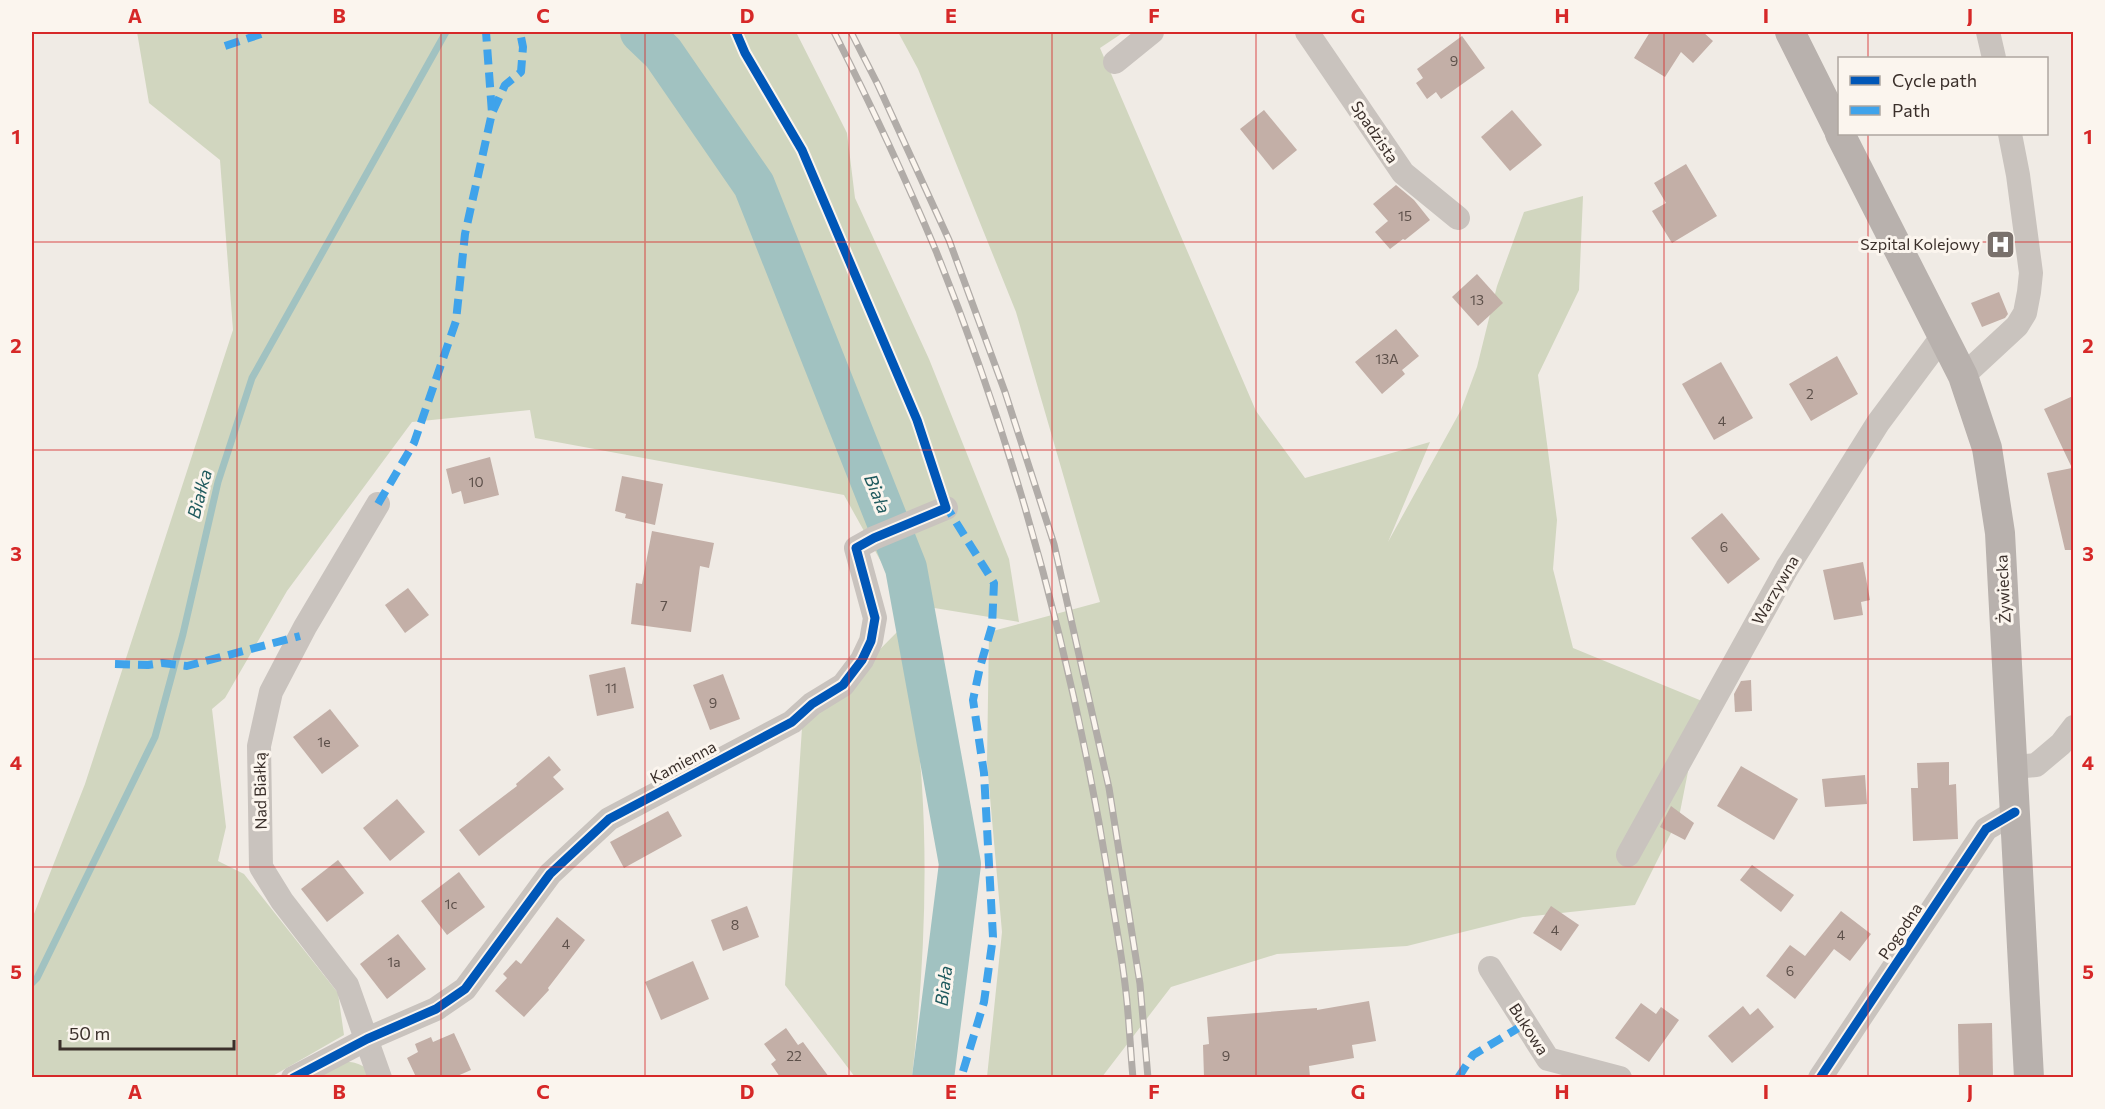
<svg xmlns="http://www.w3.org/2000/svg" width="2105" height="1109" font-family="Commissioner,sans-serif">
  <style>
    .green { fill: #d1d6bf }
    .lines { fill: none; stroke-linecap: round; stroke-linejoin: round }
    .stream { stroke: #a1c2c1; stroke-width: 7 }
    .river { stroke: #a1c2c1; stroke-width: 42 }
    .building { fill: #c3afa7 }
    .minor { stroke: #c9c3be; stroke-width: 24 }
    .major { stroke: #b8b1ad; stroke-width: 30 }
    .rail-casing { stroke: #b1aca8; stroke-width: 7 }
    .rail { stroke: #fbf5ee; stroke-width: 4.5; stroke-dasharray: 14; stroke-linecap: butt }
    .quiet { stroke: #3fa3eb; stroke-width: 8; stroke-dasharray: 15 8; stroke-linecap: butt }
    .cycleway-casing { stroke: #fbf5ee; stroke-width: 13 }
    .cycleway { stroke: #0057b8; stroke-width: 9 }
    .grid { fill: none; stroke: #d62828; stroke-width: 1.5; stroke-opacity: 0.55 }
    .labels { text-anchor: middle; stroke-width: 6; stroke-linejoin: round; paint-order: stroke }
    .number-label { font-size: 14px; fill: #5d504a }
    .street-label { font-size: 16px; fill: #3b302b; stroke: #fbf5ee }
    .poi-label { font-size: 16px; fill: #3b302b; stroke: #fbf5ee; text-anchor: end }
    .water-label { font-size: 18px; font-style: italic; fill: #1f5a5e; stroke: #fbf5ee }
    .neatline { fill: none; stroke: #d62828; stroke-width: 2 }
    .grid-label { font-size: 20px; text-anchor: middle; font-weight: bold; fill: #d62828 }
  </style>
  <rect width="100%" height="100%" fill="#f0ebe5"/>
  <g class="green">
    <path d="M137,32h659l51,101 8,65 74,161 80,200 10,63 -115,-19 -60,-108 -309,-57 -5,-28 -118,12 -125,169 -62,107 -13,11 14,118 -8,34 26,13 94,119 6,42 -73,42h-239v-158l53,-135 148,-454 -13,-170 -71,-57z"/>
    <path d="M898,32h226l-24,16 156,363 49,67 125,-36 -42,100 73,-132 16,-43 20,-81 27,-74 59,-16 -4,94 -41,85 19,145 -4,49 20,79 129,53 -23,116 -44,88 -112,12 -116,29 -130,8 -106,33 -69,90h-115l15,-145 -15,-169 2,-131 111,-30 -84,-290 -98,-243z"/>
    <path d="M902,627c6,53 17,106 20,159 6,97 1,195 -10,291h-57l-70,-92 17,-257z"/>
    <path d="M340,1061c13,1 27,2 32,17h-63z"/>
  </g>
  <g class="lines">
    <path class="stream" d="M32,983l5,-5 118,-241 28,-103 35,-152 34,-104 194,-346"/>
    <path class="river" d="M641,32l22,21 91,132 152,383 54,296 -27,214"/>
  </g>
  <g class="building">
    <path d="M1650,32h53l10,9 -20,22 -12,-11 -16,25 -31,-19z"/>
    <path d="M1462,36l23,32 -44,31 -5,-7 -9,7 -11,-16 7,-5 -6,-9z"/>
    <path d="M1264,110l33,40 -24,20 -33,-41z"/>
    <path d="M1512,110l30,35 -32,26 -29,-34z"/>
    <path d="M1686,164l31,52 -45,27 -20,-32 14,-8 -12,-20z"/>
    <path d="M1396,185l18,15 16,20 -25,20 -2,-1 -13,10 -15,-17 13,-11 -15,-17z"/>
    <path d="M1477,274l26,29 -25,23 -26,-29z"/>
    <path d="M1999,292l9,22 -3,4 -23,9 -11,-24z"/>
    <path d="M1396,329l23,27 -17,14 3,4 -23,20 -27,-32z"/>
    <path d="M1837,356l21,38 -47,27 -22,-37z"/>
    <path d="M1721,362l32,56 -39,22 -32,-56z"/>
    <path d="M2073,396v154h-8l-18,-77 25,-5 -28,-59z"/>
    <path d="M490,457l9,38 -35,9 -3,-13 -9,3 -6,-25z"/>
    <path d="M622,476l41,8 -8,41 -30,-7 1,-4 -11,-3z"/>
    <path d="M1722,513l38,46 -32,25 -37,-46z"/>
    <path d="M652,531l62,12 -5,25 -9,-2 -9,66 -60,-8 5,-41 6,1z"/>
    <path d="M1863,562l7,38 -9,2 2,13 -29,5 -11,-50z"/>
    <path d="M408,588l21,27 -24,18 -20,-28z"/>
    <path d="M625,667l9,41 -37,8 -8,-41z"/>
    <path d="M723,674l17,45 -30,11 -17,-45z"/>
    <path d="M1751,680l1,31 -17,1 -1,-18 7,-13z"/>
    <path d="M330,709l29,37 -37,28 -29,-37z"/>
    <path d="M549,756l12,14 -8,7 11,12 -85,67 -20,-26 58,-44 -1,-2z"/>
    <path d="M1949,762v23l7,-1 2,55 -45,2 -2,-53h7l-1,-25z"/>
    <path d="M1741,766l57,33 -24,41 -57,-34z"/>
    <path d="M1865,775l2,29 -42,3 -3,-28z"/>
    <path d="M397,799l28,33 -35,29 -27,-33z"/>
    <path d="M1671,806l23,17 -9,17 -25,-13z"/>
    <path d="M668,811l14,25 -58,32 -14,-26z"/>
    <path d="M338,860l26,33 -37,29 -26,-33z"/>
    <path d="M1752,865l42,30 -13,17 -41,-32z"/>
    <path d="M459,872l26,35 -38,28 -26,-34z"/>
    <path d="M747,906l12,31 -36,14 -12,-31z"/>
    <path d="M1551,906l28,19 -18,26 -28,-18z"/>
    <path d="M1841,911l30,23 -21,27 -16,-12 -39,50 -29,-23 24,-31 15,11z"/>
    <path d="M557,917l28,23 -37,48 1,2 -25,27 -29,-26 12,-13 -4,-4 13,-14 5,4z"/>
    <path d="M398,934l28,35 -39,30 -27,-35z"/>
    <path d="M693,961l16,38 -48,21 -16,-38z"/>
    <path d="M1369,1001l7,40 -24,4 2,13 -45,8 1,11h-106l-1,-32 6,-1 -2,-27 110,-9v2z"/>
    <path d="M1641,1003l15,11 5,-7 18,13 -30,42 -34,-24z"/>
    <path d="M1743,1006l7,9 8,-7 16,19 -42,36 -24,-27z"/>
    <path d="M1992,1023l1,54h-34l-1,-53z"/>
    <path d="M786,1028l12,17 5,-3 26,35h-49l-9,-13 5,-4 -12,-16z"/>
    <path d="M454,1033l17,37 -16,7h-39l-9,-19 11,-6 -3,-8 16,-7 2,5z"/>
  </g>
  <g class="lines">
    <g class="minor">
      <path d="M1307,32l96,141 55,45"/>
      <path d="M1988,32l6,26"/>
      <path d="M1115,62l37,-30"/>
      <path d="M1963,376l54,-50 8,-13 4,-21 2,-19 -13,-98 -8,-41"/>
      <path d="M378,504l-73,123 -34,65 -12,54 2,121 21,34 65,84 33,93"/>
      <path d="M2013,767l23,-2 25,-21 13,-17"/>
      <path d="M1628,855l159,-287 91,-145 64,-86"/>
      <path d="M1490,968l58,91 72,19"/>
      <path d="M293,1078l74,-39 69,-30 29,-20 85,-115 59,-55 183,-97 20,-18 31,-19 19,-25 9,-19 4,-23 -19,-70 18,-10 72,-30"/>
      <path d="M1820,1078l166,-249 29,-17"/>
    </g>
    <g class="major">
      <path d="M1790,32l50,100"/>
      <path d="M1840,134l123,242 24,72 13,85 29,545"/>
    </g>
    <defs>
      <g id="rail">
        <path d="M834,32c36,71 71,145 102,219 82,203 138,414 173,630 5,34 12,69 16,103 4,31 5,62 8,94"/>
        <path d="M851,32l27,53 71,155 56,152 49,152 55,244 31,196 8,94"/>
      </g>
    </defs>
    <use href="#rail" class="rail-casing"/>
    <use href="#rail" class="rail"/>
    <g class="quiet">
      <path d="M225,46l42,-14"/>
      <path d="M493,111l12,-26 16,-13 2,-25 -3,-15"/>
      <path d="M944,503l50,80 -2,43 -12,41 -7,33 11,73 9,164 -9,65 -23,76"/>
      <path d="M378,504l36,-61 42,-122 9,-87 27,-121 -6,-81"/>
      <path d="M115,664l33,1 14,-2 25,3 113,-30"/>
      <path d="M1458,1078l15,-23 52,-31"/>
    </g>
    <defs>
      <g id="cycleway">
        <path d="M293,1078l74,-39 69,-30 29,-20 85,-115 59,-55 183,-97 20,-18 31,-19 19,-25 9,-19 4,-23 -19,-70 18,-10 72,-30 -29,-88 -115,-270 -57,-97 -9,-21"/>
        <path d="M1820,1078l166,-249 29,-17"/>
      </g>
    </defs>
    <use href="#cycleway" class="cycleway-casing"/>
    <use href="#cycleway" class="cycleway"/>
  </g>
  <path class="grid" d="M237,32v1046M441,32v1046M645,32v1046M849,32v1046M1052,32v1046M1256,32v1046M1460,32v1046M1664,32v1046M1868,32v26M1868,134v944M32,242h2042M32,450h2042M32,659h2042M32,867h2042"/>
  <defs>
    <symbol id="hospital-square" viewBox="-11 -11 22 22"><rect x="-9" y="-9" width="18" height="18" rx="4" fill="#7a716c" stroke="#fbf5ee"/><path d="M-5-5h3v3.5h4V-5h3V5h-3V1.5h-4V5h-3Z" fill="#fff"/></symbol>
  </defs>
  <g fill-rule="evenodd">
    <use href="#hospital-square" x="1984" y="228" width="33" height="33"/>
  </g>
  <g class="labels">
    <g class="number-label">
      <text x="1454" y="66">9</text>
      <text x="1405" y="221">15</text>
      <text x="1477" y="305">13</text>
      <text x="1387" y="364">13A</text>
      <text x="1810" y="399">2</text>
      <text x="1722" y="426">4</text>
      <text x="476" y="487">10</text>
      <text x="1724" y="552">6</text>
      <text x="664" y="611">7</text>
      <text x="611" y="693">11</text>
      <text x="713" y="708">9</text>
      <text x="324" y="747">1e</text>
      <text x="451" y="909">1c</text>
      <text x="735" y="930">8</text>
      <text x="1555" y="935">4</text>
      <text x="1841" y="940">4</text>
      <text x="566" y="949">4</text>
      <text x="394" y="967">1a</text>
      <text x="1790" y="976">6</text>
      <text x="794" y="1061">22</text>
      <text x="1226" y="1061">9</text>
    </g>
    <g class="street-label">
      <text transform="translate(1375 132) rotate(56)" y="6">Spadzista</text>
      <text transform="translate(2003 589) rotate(-93)" y="6">Żywiecka</text>
      <text transform="translate(1775 590) rotate(-60)" y="6">Warzywna</text>
      <text transform="translate(683 762) rotate(-28)" y="6">Kamienna</text>
      <text transform="translate(260 791) rotate(-91)" y="6">Nad Białką</text>
      <text transform="translate(1900 931) rotate(-56)" y="6">Pogodna</text>
      <text transform="translate(1529 1029) rotate(57)" y="6">Bukowa</text>
    </g>
    <g class="poi-label">
      <text x="1980" y="250">Szpital Kolejowy</text>
    </g>
    <g class="water-label">
      <text transform="translate(200 494) rotate(-75)" y="6">Białka</text>
      <text transform="translate(877 494) rotate(68)" y="6">Biała</text>
      <text transform="translate(944 986) rotate(-83)" y="6">Biała</text>
    </g>
  </g>
  <rect width="2105" height="1109" fill="none" stroke="#fbf5ee" stroke-width="66"/>
  <rect x="1838" y="57" width="210" height="78" fill="#fbf5ee" stroke="#aea6a0" stroke-width="1.5"/>
  <rect x="1850" y="76" width="30" height="9" fill="#0057b8" stroke="#aea6a0" stroke-width="1.5"/>
  <text x="1892" y="87" font-size="18" fill="#3b302b">Cycle path</text>
  <rect x="1850" y="106" width="30" height="9" fill="#3fa3eb" stroke="#aea6a0" stroke-width="1.5"/>
  <text x="1892" y="117" font-size="18" fill="#3b302b">Path</text>
  <path d="M60 1040v9h174v-9" fill="none" stroke="#3b302b" stroke-width="3"/>
  <text x="69" y="1040" font-size="18" fill="#3b302b" stroke="#fbf5ee" stroke-width="4.5" paint-order="stroke">50 m</text>
  <rect x="33" y="33" width="2039" height="1043" class="neatline"/>
  <g class="grid-label">
    <text x="135" y="23">A</text>
    <text x="339" y="23">B</text>
    <text x="543" y="23">C</text>
    <text x="747" y="23">D</text>
    <text x="951" y="23">E</text>
    <text x="1154" y="23">F</text>
    <text x="1358" y="23">G</text>
    <text x="1562" y="23">H</text>
    <text x="1766" y="23">I</text>
    <text x="1970" y="23">J</text>
    <text x="16" y="144">1</text>
    <text x="2088" y="144">1</text>
    <text x="16" y="353">2</text>
    <text x="2088" y="353">2</text>
    <text x="16" y="561">3</text>
    <text x="2088" y="561">3</text>
    <text x="16" y="770">4</text>
    <text x="2088" y="770">4</text>
    <text x="16" y="979">5</text>
    <text x="2088" y="979">5</text>
    <text x="135" y="1099">A</text>
    <text x="339" y="1099">B</text>
    <text x="543" y="1099">C</text>
    <text x="747" y="1099">D</text>
    <text x="951" y="1099">E</text>
    <text x="1154" y="1099">F</text>
    <text x="1358" y="1099">G</text>
    <text x="1562" y="1099">H</text>
    <text x="1766" y="1099">I</text>
    <text x="1970" y="1099">J</text>
  </g>
</svg>
